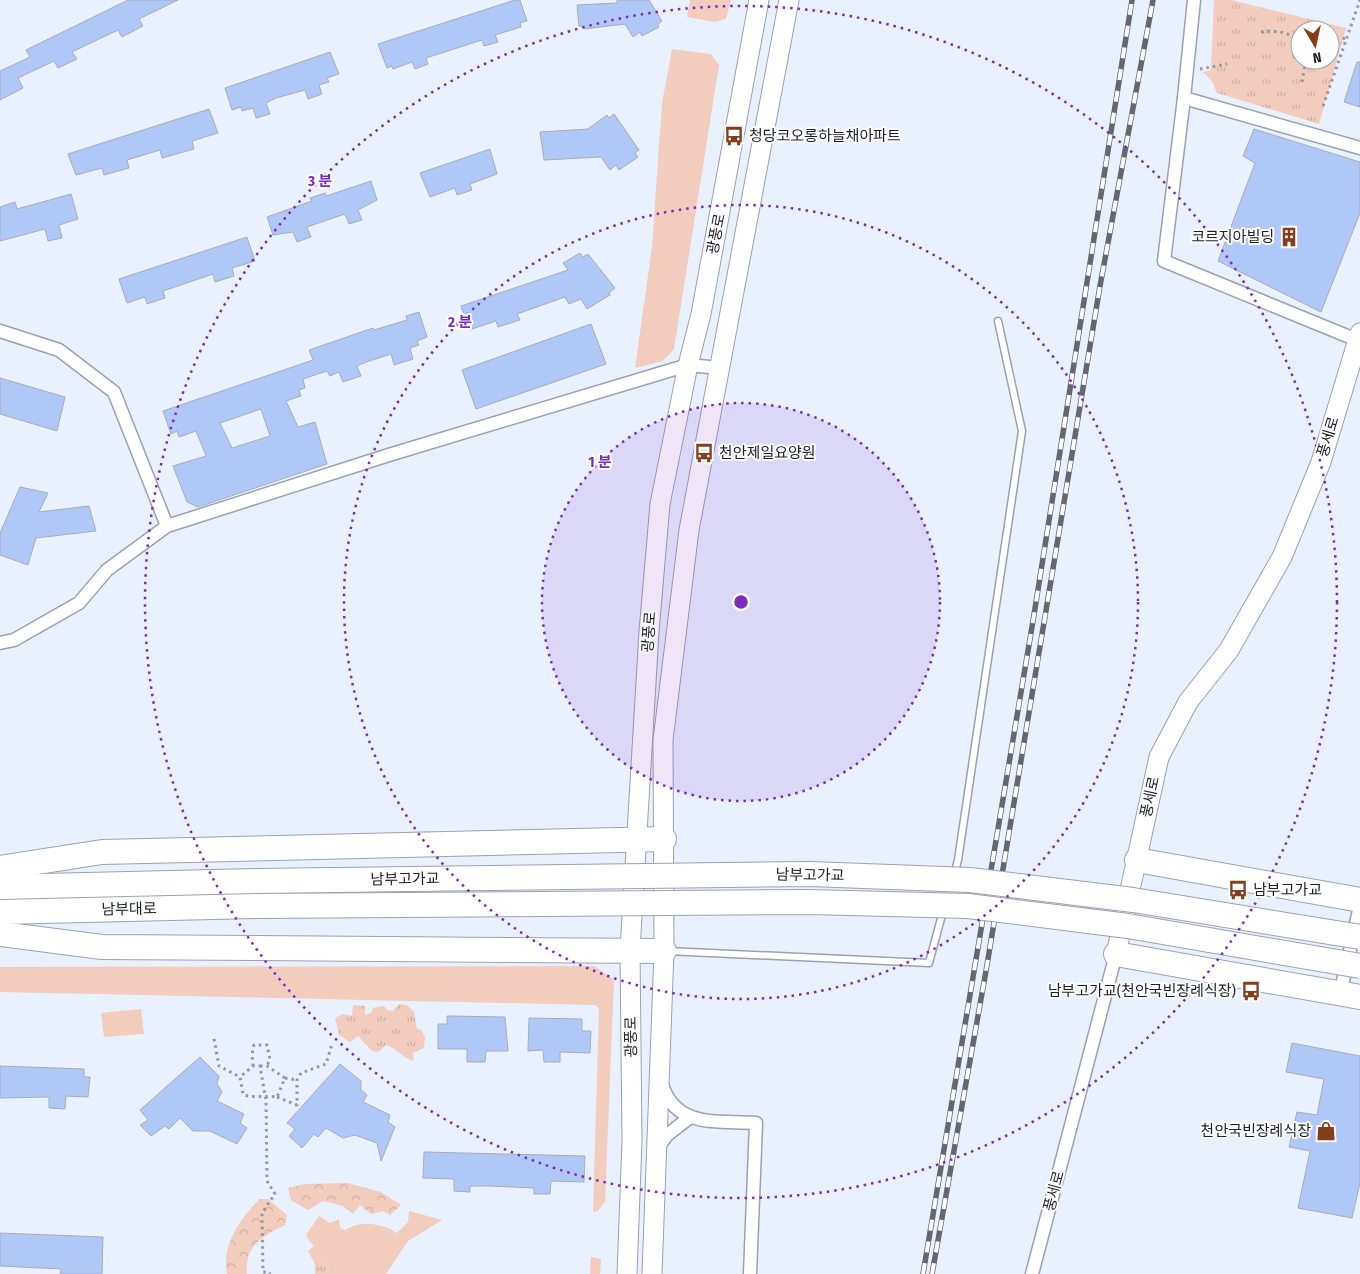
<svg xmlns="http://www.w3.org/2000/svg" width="1360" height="1274" font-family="'Fira Sans Condensed','Noto Sans KR',sans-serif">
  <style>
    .grass { fill: #f2cdbd }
    .forest { fill: url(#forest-crowns) }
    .park { fill: url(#park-tufts); fill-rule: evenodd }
    .building { fill: #b0c8f7; stroke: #a6adb9; fill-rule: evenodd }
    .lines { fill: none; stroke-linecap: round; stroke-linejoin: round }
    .lane-casing { stroke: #9ba1ae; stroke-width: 9 }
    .street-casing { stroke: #9ba1ae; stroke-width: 15 }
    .secondary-casing { stroke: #9ba1ae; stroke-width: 21 }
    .highway-casing { stroke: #9ba1ae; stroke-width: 26 }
    .path { stroke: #9297a1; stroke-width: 3; stroke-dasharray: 2.5 4; stroke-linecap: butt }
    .lane { stroke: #fff; stroke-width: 6 }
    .street { stroke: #fff; stroke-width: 12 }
    .secondary { stroke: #fff; stroke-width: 19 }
    .highway { stroke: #fff; stroke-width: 24 }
    .rail-casing { stroke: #64676f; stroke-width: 5.5 }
    .rail { stroke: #fdfdfd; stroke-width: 4; stroke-dasharray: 11; stroke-linecap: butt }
    .highway-bridge-casing { stroke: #9ba1ae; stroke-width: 26; stroke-linecap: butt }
    .highway-bridge { stroke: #fff; stroke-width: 24 }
    .ring { fill: none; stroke: #7b2cbf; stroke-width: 2.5; stroke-dasharray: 2.5 5 }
    .labels { text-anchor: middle; stroke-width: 4; stroke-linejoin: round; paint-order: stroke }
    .poi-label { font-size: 15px; fill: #1d1f24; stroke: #fdfdfd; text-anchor: start }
    .street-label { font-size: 15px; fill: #1d1f24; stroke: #fdfdfd }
    .centre { fill: #7b2cbf; stroke: #fdfdfd; stroke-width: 2.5 }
    .ring-label { font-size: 15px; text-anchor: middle; font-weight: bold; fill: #7b2cbf; stroke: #fdfdfd; stroke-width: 4; stroke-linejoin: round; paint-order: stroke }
  </style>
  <defs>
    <pattern id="forest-crowns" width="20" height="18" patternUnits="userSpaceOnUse" patternTransform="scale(1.25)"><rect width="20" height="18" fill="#f2cdbd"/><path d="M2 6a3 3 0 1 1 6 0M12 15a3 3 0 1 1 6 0" fill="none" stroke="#cfb0a2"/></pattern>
    <pattern id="park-tufts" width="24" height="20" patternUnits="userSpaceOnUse" patternTransform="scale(1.25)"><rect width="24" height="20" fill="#f2cdbd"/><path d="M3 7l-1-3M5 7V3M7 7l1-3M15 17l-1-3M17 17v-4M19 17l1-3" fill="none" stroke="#cfb0a2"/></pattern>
  </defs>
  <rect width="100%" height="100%" fill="#e9f0fe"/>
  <g class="grass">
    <path d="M690,0h41l-5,19 -11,3 -28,-5z"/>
    <path d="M672,49l39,5 8,11 -45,284 -11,12 -28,7 17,-121 10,-144z"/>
    <path d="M595,966l19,14 -9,222 -7,9 -5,1 6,-203 -4,-4 -595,-13v-25z"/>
    <path d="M141,1009l3,25 -40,3 -3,-24z"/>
    <path d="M409,1211l33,9 -34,21 -22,33h-57c0,-25 -13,-20 -23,-39l13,-19 11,7 9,-4 1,9 5,2c17,-10 36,-7 52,3l11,-11z"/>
    <path d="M591,1257l10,2 -1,15h-10z"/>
  </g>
  <g class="forest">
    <path d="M347,1183l34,9 20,13 -11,10 -7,-4 -12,3 -11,-9 -7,9 -10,-8 -20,-5 -15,9 -17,-10 -3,-12 17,-4z"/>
    <path d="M260,1199h8l19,16 -2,10c-24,12 -40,20 -38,49h-20c-6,-28 13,-56 33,-75z"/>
  </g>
  <g class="park">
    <path d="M1214,0h17l115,28 -27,96 -102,-31 -5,-12 -9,-9 8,-2zM1300,30h30v30h-30z"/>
    <path d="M399,1004l8,1 7,7 3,17 4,1 4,7 -1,11 -11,5 1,8c-12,-3 -17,-13 -28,-16 -2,1 -3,3 -5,5 -9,7 -18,-10 -23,-14l-8,6 -11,-7 -4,-17 8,-4 9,2 1,-11 12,1v9l6,-2 2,-5 11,-2 3,4 6,1z"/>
    <path d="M314,1246c11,8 15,14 15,28h-14v-10l-7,-13z"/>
  </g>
  <g class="building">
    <path d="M128,0h50l-39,19 4,7 -21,11 -4,-7 -46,22 5,7 -19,9 -4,-7 -36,17 5,10 -23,12v-29l30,-14 -4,-7z"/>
    <path d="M515,0h5l7,21 -7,2 1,4 -26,8 3,7 -14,4 -2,-6 -56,18 2,6 -13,5 -3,-7 -19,7 -1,-3 -5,2 -9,-24z"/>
    <path d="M617,0h32l13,21 -4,3 1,3 -17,9 -2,-4 -7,5 -8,-13 -41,5v-3h-5l-2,-21 40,-2z"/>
    <path d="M330,52l9,22 -12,4 2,4 -10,3 3,9 -14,5 -3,-9 -29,8 -10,5 4,11 -14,4 -3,-10 -11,3 -1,-4 -9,3 -7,-22z"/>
    <path d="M1357,62h3v45l-16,-5z"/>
    <path d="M209,109l9,24 -26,8 2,8 -32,9 -2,-8 -33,10 2,8 -25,7 -2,-7 -26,7 -8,-21z"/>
    <path d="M614,114l25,36 -4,3 3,4 -19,13 -3,-5 -6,5 -9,-13 -57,3 -4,-28 48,-3 19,-14 2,3z"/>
    <path d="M1254,129l106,33v51l-39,99 -103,-51 37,-98 -12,-7z"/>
    <path d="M490,149l7,25 -27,10 2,6 -15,5 -2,-7 -25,9 -10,-24z"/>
    <path d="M371,181l6,19 -19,10 4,10 -13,4 -4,-10 -9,3 -29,10 4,10 -14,5 -4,-10 -20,3 -6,-18 45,-16 -2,-3 15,-5 1,3z"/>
    <path d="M71,194l7,25 -19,6 3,13 -14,3 -3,-12 -45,12v-34l15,-5 2,7z"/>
    <path d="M247,237l8,24 -23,7 2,8 -19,6 -2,-8 -50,17 2,7 -18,6 -2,-7 -18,6 -8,-24z"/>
    <path d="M580,253l3,4 5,-3 27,34 -6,5 1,2 -23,14 -6,-10 -12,5 -4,-7 -48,17 3,6 -22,7 -2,-6 -27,9 -8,-24 107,-36 -5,-7z"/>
    <path d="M419,312l8,25 -10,4 2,4 -9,3 3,11 -19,6 -3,-11 -25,8 -9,4 4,10 -18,6 -4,-10 -9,4 -3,-5 -24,8 2,9 -6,2 2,6 -15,5 12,26 17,-5 12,42 -129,43 -11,-5 -14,-36 33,-10 -10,-25 -17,6 -2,-6 -6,3 -8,-23 150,-51 -4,-10 64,-22 1,2 33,-10 -1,-4zM261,409l9,27 -38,12 -12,-25z"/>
    <path d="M591,324l15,40 -130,45 -14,-39z"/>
    <path d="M0,378l65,19 -8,34 -57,-17z"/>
    <path d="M20,487l28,6 -9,19 50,-6 7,25 -60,7 -8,27 -28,-10v-22z"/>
    <path d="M447,1016l58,1 3,34h-22l-1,11h-18v-13h-29v-25h9z"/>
    <path d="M529,1018l53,1v12h9l-1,22 -30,-1v10h-16l-1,-12 -15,1z"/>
    <path d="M1292,1043l68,13v127l-8,35 -54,-10 12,-57 -21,-4 8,-35 20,3 7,-36 -38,-7z"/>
    <path d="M200,1057l19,19 -2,8 5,8 -5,9 27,13 -4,9 7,5 -10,16 -27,-13h-17l-13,-13 -11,11 -4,-3 -14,10 -11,-11 8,-5 -8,-10z"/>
    <path d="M340,1064l21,17v9l6,5 -4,7 27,13 -2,7 7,5 -14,34 -4,-18 -22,-8 -12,3 -17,-10 -8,9 -4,-3 -12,14 -13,-12 6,-7 -8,-6z"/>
    <path d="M0,1066l84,3v8h6l-2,20 -22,-1 -1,13 -16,-1v-11l-49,1z"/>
    <path d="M424,1152l161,4 -1,26 -33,-1 -1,13h-16v-6l-44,-2h-20v6l-16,-1v-12l-31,-1z"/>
    <path d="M0,1233l103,4 -1,37h-42l1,-5 -61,-3z"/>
  </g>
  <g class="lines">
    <defs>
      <g id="lane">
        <path d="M954,875l4,-15 64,-429 -24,-110"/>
        <path d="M667,951l262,12 14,-52"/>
      </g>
      <g id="street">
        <path d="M1194,0l-10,98 176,50"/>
        <path d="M1184,98l-20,163 193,79"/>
        <path d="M0,331l59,19 55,42 53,134 225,-72 296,-89 32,3"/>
        <path d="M0,643l14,-3 65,-37 28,-33 60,-44"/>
        <path d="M1340,994l20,-88"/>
        <path d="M662,1085c15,44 55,35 94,38l-6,151"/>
        <path d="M657,1149l10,-14 22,-17"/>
        <path d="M1032,1274l84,-320"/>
      </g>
      <g id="secondary">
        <path d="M1116,954l43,-197 29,-55 41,-52 53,-93 39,-95 39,-129"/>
        <path d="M627,1274l5,-133 -2,-191 19,-318 11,-128 28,-139 13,-51 58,-314"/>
        <path d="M652,1274l12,-323 -1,-211 26,-210 100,-530"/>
      </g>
      <g id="highway">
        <path d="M1137,860l223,40"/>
        <path d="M0,868l102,-16 562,-13"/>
        <path d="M0,887l256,-6"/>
        <path d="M0,912l257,-6"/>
        <path d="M0,934l102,13 562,4"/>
        <path d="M1116,954l244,43"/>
      </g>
    </defs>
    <use href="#lane" class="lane-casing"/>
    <use href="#street" class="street-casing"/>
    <use href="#secondary" class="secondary-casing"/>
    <use href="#highway" class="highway-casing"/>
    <g class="path">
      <path d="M1261,32c13,-2 29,0 39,9"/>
      <path d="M1330,42l16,-4"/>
      <path d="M1200,69l27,-5"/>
      <path d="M1302,82l4,-22"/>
      <path d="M1323,106l37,-106"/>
      <path d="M214,1039l5,27 21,11"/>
      <path d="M253,1066l-1,-12 2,-9h13l3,14 -3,7"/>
      <path d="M260,1066h7l18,12 -8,19c-10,-2 -26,2 -34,-3l-3,-17 13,-11h7l5,29 1,4 1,82 8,13 -13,19 1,59h6l1,2"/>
      <path d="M285,1078l12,2"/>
      <path d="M277,1097l20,8v-25l4,-7 25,-9 6,-20"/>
    </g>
    <use href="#lane" class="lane"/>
    <use href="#street" class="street"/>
    <use href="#secondary" class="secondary"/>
    <use href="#highway" class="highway"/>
    <defs>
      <g id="rail">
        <path d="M923,1274l110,-653 99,-621"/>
        <path d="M932,1274l54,-303 114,-685 53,-286"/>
      </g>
    </defs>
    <use href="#rail" class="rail-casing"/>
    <use href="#rail" class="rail"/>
    <defs>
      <g id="highway-bridge">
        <path d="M256,881l554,-7 160,6 163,20 227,37"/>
        <path d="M257,906l552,-4 159,4 160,20 232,40"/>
      </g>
    </defs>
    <use href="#highway-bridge" class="highway-bridge-casing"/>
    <use href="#highway-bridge" class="highway-bridge"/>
  </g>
  <circle cx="741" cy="602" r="199" fill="#7b2cbf" fill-opacity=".12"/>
  <g class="ring">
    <circle cx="741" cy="602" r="199"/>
    <circle cx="741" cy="602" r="397"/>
    <circle cx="741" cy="602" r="596"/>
  </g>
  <defs>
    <symbol id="bus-bare" viewBox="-9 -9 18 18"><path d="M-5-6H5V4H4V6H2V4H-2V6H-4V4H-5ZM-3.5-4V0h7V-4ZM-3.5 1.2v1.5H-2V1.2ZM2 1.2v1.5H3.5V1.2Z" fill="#853e1b" stroke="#fdfdfd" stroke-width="2.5" paint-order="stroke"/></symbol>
    <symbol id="building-bare" viewBox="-9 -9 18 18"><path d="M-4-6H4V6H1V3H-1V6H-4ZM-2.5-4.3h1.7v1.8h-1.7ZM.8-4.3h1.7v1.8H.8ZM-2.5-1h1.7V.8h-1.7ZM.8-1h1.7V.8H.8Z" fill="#853e1b" stroke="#fdfdfd" stroke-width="2.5" paint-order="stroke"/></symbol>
    <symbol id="shop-bare" viewBox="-9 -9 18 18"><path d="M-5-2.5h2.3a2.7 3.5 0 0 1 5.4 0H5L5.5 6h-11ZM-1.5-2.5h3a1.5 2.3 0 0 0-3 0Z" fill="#853e1b" stroke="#fdfdfd" stroke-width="2.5" paint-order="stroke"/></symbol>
  </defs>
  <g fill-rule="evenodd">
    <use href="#bus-bare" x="720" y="122" width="28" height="28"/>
    <use href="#building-bare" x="1275" y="223" width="28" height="28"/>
    <use href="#bus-bare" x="690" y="439" width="28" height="28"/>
    <use href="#bus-bare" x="1224" y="876" width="28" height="28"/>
    <use href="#bus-bare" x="1237" y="977" width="28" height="28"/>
    <use href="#shop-bare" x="1312" y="1117" width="28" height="28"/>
  </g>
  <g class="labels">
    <g class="poi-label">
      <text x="749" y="141">청당코오롱하늘채아파트</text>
      <text x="1274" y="242" text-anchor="end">코르지아빌딩</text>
      <text x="719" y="458">천안제일요양원</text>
      <text x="1253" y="895">남부고가교</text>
      <text x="1236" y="996" text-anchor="end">남부고가교(천안국빈장례식장)</text>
      <text x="1311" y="1136" text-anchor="end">천안국빈장례식장</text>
    </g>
    <g class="street-label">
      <text transform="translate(716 234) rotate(-79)" y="5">광풍로</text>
      <text transform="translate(1328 437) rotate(-73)" y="5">풍세로</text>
      <text transform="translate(649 632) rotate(-86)" y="5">광풍로</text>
      <text transform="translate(1150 797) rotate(-78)" y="5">풍세로</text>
      <text transform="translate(810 875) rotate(1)" y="5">남부고가교</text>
      <text transform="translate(405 879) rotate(-1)" y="5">남부고가교</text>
      <text transform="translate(129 909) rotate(-1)" y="5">남부대로</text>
      <text transform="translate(631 1037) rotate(-91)" y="5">광풍로</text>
      <text transform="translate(1054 1191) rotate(-75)" y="5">풍세로</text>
    </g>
  </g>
  <circle cx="741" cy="602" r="8" class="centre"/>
  <g class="ring-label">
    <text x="320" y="186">3 분</text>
    <text x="460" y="327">2 분</text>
    <text x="600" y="467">1 분</text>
  </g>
  <g transform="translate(1315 45) rotate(171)"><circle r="24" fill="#fdfdfd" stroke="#a3a4a6"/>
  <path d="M0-4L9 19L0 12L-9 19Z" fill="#853e1b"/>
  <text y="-8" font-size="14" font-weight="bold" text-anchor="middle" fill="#1d1f24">N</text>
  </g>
</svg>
